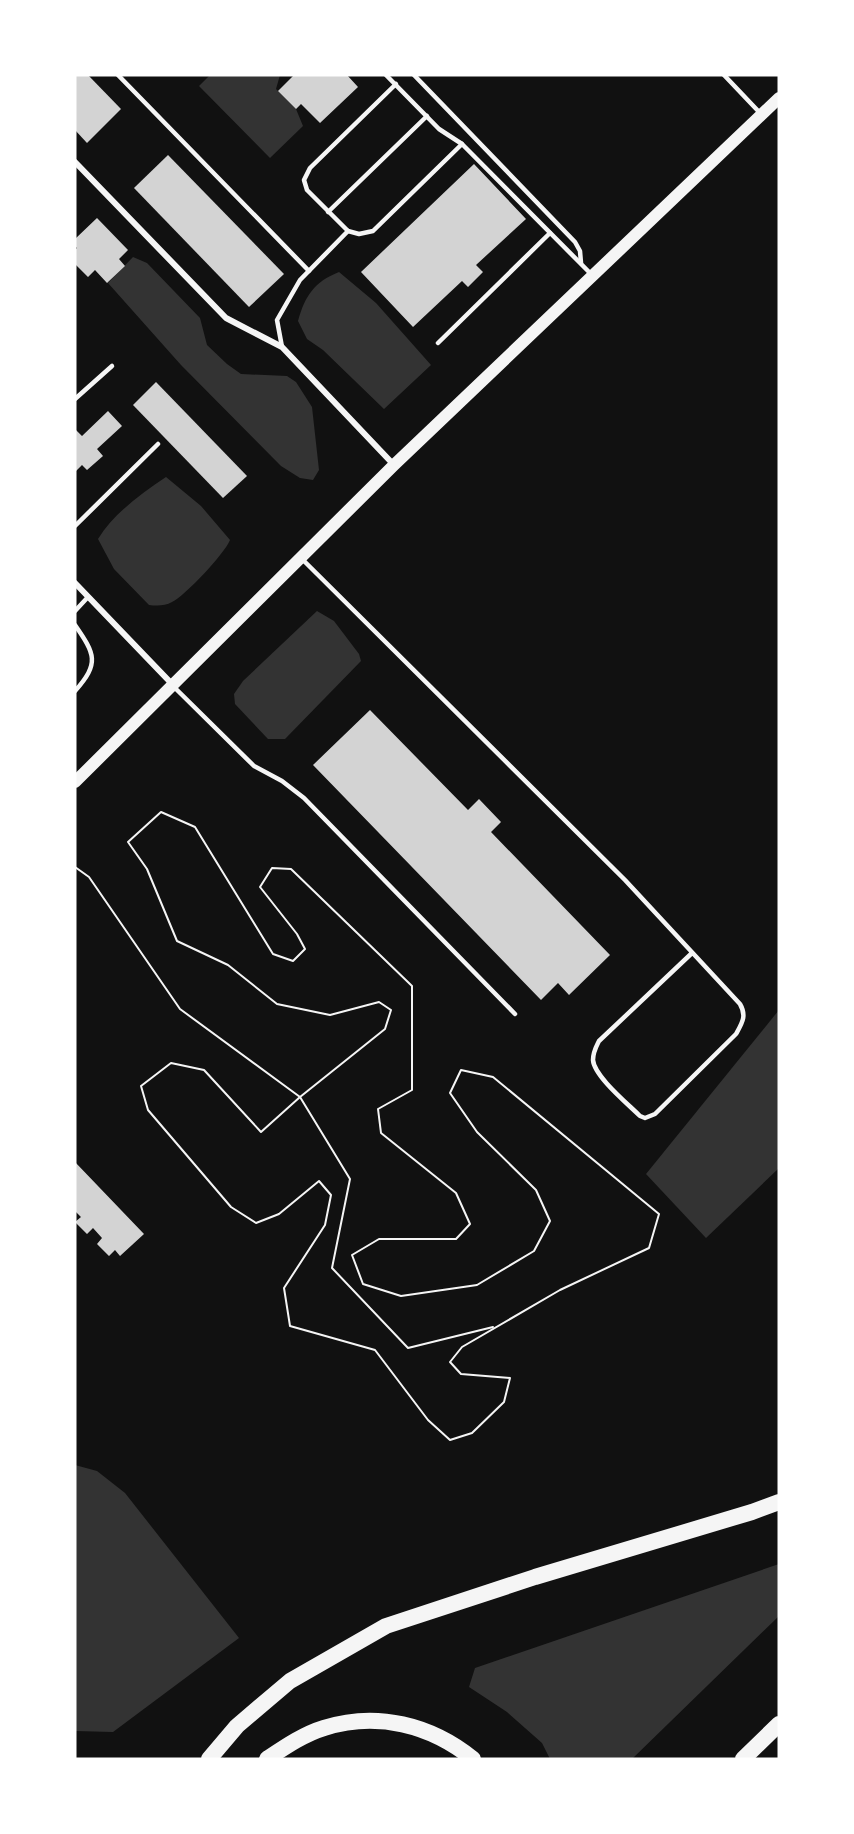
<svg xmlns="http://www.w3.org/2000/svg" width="854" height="1834" font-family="Poppins,sans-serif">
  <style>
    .water { fill: #333 }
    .building { fill: #d3d3d3 }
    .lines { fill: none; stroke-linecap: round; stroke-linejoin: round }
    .path { stroke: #f5f5f5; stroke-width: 2 }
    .service { stroke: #f5f5f5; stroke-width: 4.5 }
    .minor { stroke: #f5f5f5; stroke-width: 6 }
    .secondary { stroke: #f5f5f5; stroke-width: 12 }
    .motorway { stroke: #f5f5f5; stroke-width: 16 }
  </style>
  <rect width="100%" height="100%" fill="#111"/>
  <g class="water">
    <path d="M210,75h70l-4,14 20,20 7,17 -33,32 -71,-72z"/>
    <path d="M133,257l14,6 53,55 7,27 20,19 14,10 46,2 9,6 16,25 7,63 -6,10 -13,-2 -19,-12 -100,-101 -73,-82z"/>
    <path d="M339,272l37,31 55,62 -47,44 -61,-59 -16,-11 -9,-18c7,-25 16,-39 41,-49z"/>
    <path d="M166,477l35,29 29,34c-5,13 -45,56 -58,62 -7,4 -15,4 -23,3l-35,-36 -16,-30c16,-26 43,-45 68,-62z"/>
    <path d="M317,611l17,10 25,33 2,7 -76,78h-17l-33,-35 -1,-10 9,-13z"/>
    <path d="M779,1010v158l-73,70 -60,-64z"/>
    <path d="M75,1465l22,6 28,22 114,145 -126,94 -38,-1z"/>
    <path d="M779,1564v52l-147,143h-82l-8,-16 -35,-31 -38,-25 6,-19z"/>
  </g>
  <g class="building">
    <path d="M75,75h13l33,34 -34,34 -12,-13z"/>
    <path d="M294,75h53l11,12 -38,36 -19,-19 -5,5 -18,-18z"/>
    <path d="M168,155l116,119 -35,33 -115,-119z"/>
    <path d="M474,164l52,55 -50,46 7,7 -15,15 -6,-6 -49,46 -52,-55z"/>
    <path d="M97,218l31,32 -9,9 6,7 -18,17 -12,-13 -7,7 -13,-13v-14l2,-2 -2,-2v-7z"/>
    <path d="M156,382l91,94 -24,22 -90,-93z"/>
    <path d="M108,411l14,15 -25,23 6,7 -16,14 -5,-5 -7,7v-43l7,7z"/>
    <path d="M370,710l98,100 11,-11 22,23 -10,10 119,123 -41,40 -11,-12 -17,17 -228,-235z"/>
    <path d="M75,1162l69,72 -24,22 -5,-6 -6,6 -12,-12 5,-6 -9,-10 -6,6 -12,-12 6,-5 -6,-6z"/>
  </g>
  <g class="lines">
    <g class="path">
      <path d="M161,812l34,15 78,127 20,7 12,-12 -8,-15 -37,-47 12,-19 19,1 121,117v104l-34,19 3,24 75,60 14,31 -14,15h-77l-27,16 11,29 38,12 76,-11 57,-34 16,-30 -14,-31 -59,-58 -27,-39 11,-23 32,7 166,137 -10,34 -89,42 -98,57 -12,15 11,12 49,4 -6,24 -32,31 -22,7 -22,-20 -53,-70 -85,-24 -6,-38 41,-63 6,-30 -12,-14 -40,33 -23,9 -25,-16 -83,-97 -7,-24 30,-23 33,7 57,62 39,-35 85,-68 6,-19 -12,-8 -49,13 -53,-11 -49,-39 -51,-24 -30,-72 -19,-27z"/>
      <path d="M75,867l14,10 91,132 120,88 50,82 -18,89 76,80 85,-21"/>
    </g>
    <g class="service">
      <path d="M118,75l191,196"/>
      <path d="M386,75l53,54 23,15 129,130"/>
      <path d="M414,75l161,167 5,9 1,12"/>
      <path d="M724,75l37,39"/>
      <path d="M396,84l-86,84 -6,12 3,10 41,41 11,3 14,-3 89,-87"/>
      <path d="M328,212l99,-96"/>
      <path d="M438,343l112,-110"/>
      <path d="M282,347l-5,-27 23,-40 48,-49"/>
      <path d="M75,399l37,-33"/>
      <path d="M75,526l83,-82"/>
      <path d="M301,558l324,322 115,124c7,12 2,19 -4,30l-81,80 -10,4 -5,-2c-12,-12 -46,-40 -47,-56 0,-8 3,-13 6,-19l93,-88"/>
      <path d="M75,611l13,-14"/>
      <path d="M75,625c20,29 25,38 0,66"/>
      <path d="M174,687l80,79 28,15 22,17 211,216"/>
    </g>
    <g class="minor">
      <path d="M75,162l151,156 56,29 112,118"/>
      <path d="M75,583l98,102"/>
    </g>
    <path class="secondary" d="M75,782l319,-317 385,-367"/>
    <g class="motorway">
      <path d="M209,1759l28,-33 53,-45 96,-55 149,-49 217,-65 27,-10"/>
      <path d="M267,1759c18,-12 37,-25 57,-31 53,-17 107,-3 149,31"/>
      <path d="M743,1759l36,-35"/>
    </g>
  </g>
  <rect width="854" height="1834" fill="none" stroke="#ffffff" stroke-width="153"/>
</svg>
